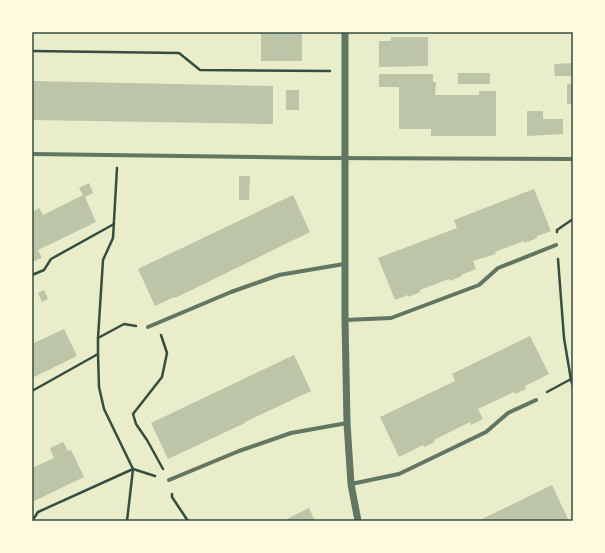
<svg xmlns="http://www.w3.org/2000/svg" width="605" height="553" font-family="'Open Sans',sans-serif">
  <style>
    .building { fill: #bcc5a7 }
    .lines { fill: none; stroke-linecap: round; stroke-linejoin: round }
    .path { stroke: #344e41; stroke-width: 2.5 }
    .minor { stroke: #617663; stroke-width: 4 }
    .tertiary { stroke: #617663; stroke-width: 7 }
    .neatline { fill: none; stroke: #344e41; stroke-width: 1.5 }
  </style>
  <rect width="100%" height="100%" fill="#e9edc9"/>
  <g class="building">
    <rect x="261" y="32" width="41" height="29"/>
    <path d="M391,37h37v29l-49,1v-26h12z"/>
    <path d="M573,63v13h-18l-1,-12z"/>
    <rect x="458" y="73" width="32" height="11"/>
    <path d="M379,74h54v8h3l-1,13h44v-4h17v45h-65v-7h-32v-42h-20z"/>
    <path d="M32,81l241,5v38l-241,-4z"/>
    <rect x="567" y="84" width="6" height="20"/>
    <rect x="286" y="90" width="13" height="20"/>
    <path d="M527,111h16v8h20v15l-36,2z"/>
    <path d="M239,176h11l-1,24h-10z"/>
    <path d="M89,183l4,10 -8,4 11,25 -58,28 4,8 -10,4v-50l7,-4 4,7 40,-20 -4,-7z"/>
    <path d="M534,189l17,42 -14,5v2l-12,5 -1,-2 -29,11 1,2 -23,7 3,8 -15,6 1,1 -12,5 -1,-2 -29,11v2l-12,5v-2l-13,5 -17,-42 79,-30 -3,-8z"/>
    <path d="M293,195l17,37 -135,66 -1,-1 -19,9 -17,-37z"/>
    <path d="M44,290l4,9 -6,3 -4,-9z"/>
    <path d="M64,329l13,27 -45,22v-34z"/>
    <path d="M530,336l19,38 -24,12 1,3 -11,5 -1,-2 -36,17 5,10 -12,6 -1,-3 -36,18 1,2 -11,5 -1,-2 -24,12 -19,-40 75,-36 -3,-7z"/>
    <path d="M294,355l17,36 -66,31v1l-77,36 -17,-36z"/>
    <path d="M63,442l5,9 3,-1 13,27 -52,25v-34l22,-10 -4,-10z"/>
    <path d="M552,485l17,36h-91z"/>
    <path d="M309,508l6,13h-32z"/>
  </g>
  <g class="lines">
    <g class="path">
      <path d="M32,51l147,2 21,17 130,1"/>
      <path d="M117,168l-4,70 -10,22 -5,78v16l1,33 5,22 29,60 -6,52"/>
      <path d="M557,232v-2l16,-11"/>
      <path d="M558,259l6,79 7,42 2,7"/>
      <path d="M32,275l12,-5 7,-11 63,-35"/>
      <path d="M161,335l6,18 -5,24 -29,37 3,10 11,16 16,29"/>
      <path d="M98,338l26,-14 12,2"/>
      <path d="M32,391l66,-37"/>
      <path d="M547,392l26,-14"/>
      <path d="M172,494v3l16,24"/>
      <path d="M32,521l6,-9 95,-43 22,7"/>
    </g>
    <g class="minor">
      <path d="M32,154l290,4 251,1"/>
      <path d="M345,320l46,-2 88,-33 19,-17 58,-23"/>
      <path d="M148,327l83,-35 48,-17 65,-11"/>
      <path d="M169,480l70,-29 52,-18 56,-10"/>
      <path d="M351,484l48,-10 87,-42 22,-19 28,-13"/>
    </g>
    <path class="tertiary" d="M345,32v288l2,103 4,61 7,37"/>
  </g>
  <rect width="605" height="553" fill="none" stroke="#fefae0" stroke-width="66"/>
  <rect x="33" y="33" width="539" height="487" class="neatline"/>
</svg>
